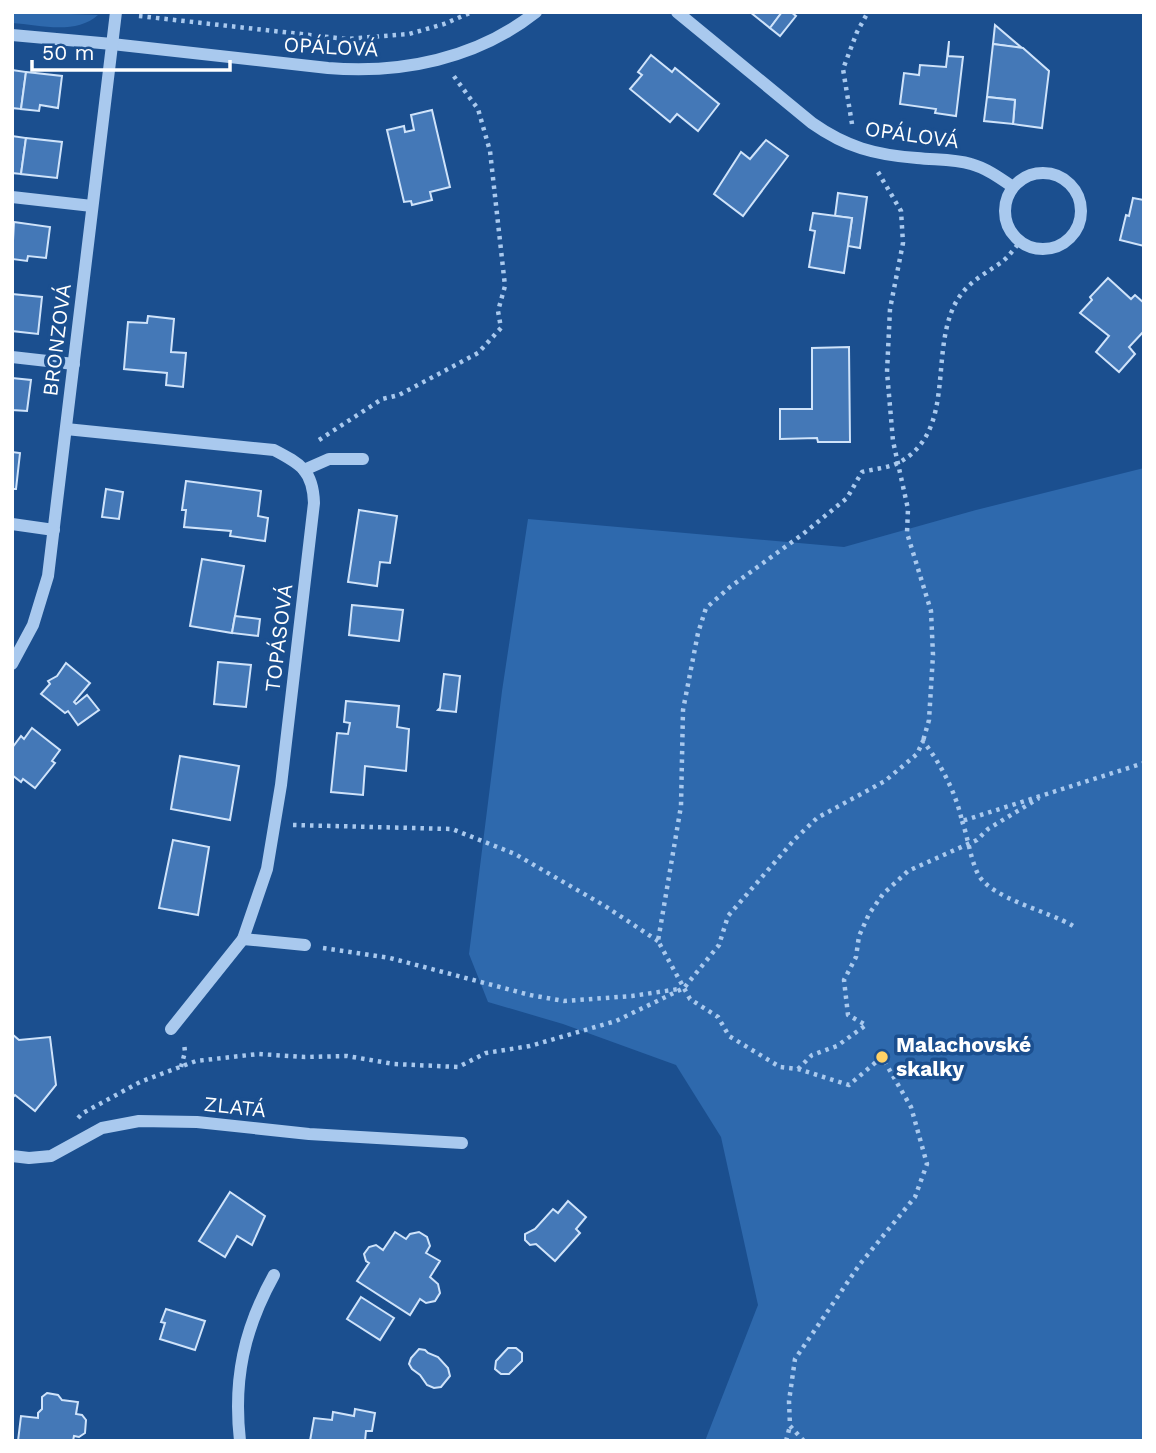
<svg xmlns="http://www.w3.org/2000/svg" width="1156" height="1453" font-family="'Work Sans',sans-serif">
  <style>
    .green { fill: #2e69ad }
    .building { fill: #4478b7; stroke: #cfe3fa; stroke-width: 2 }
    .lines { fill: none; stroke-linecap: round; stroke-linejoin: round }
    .path { stroke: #a9c9ee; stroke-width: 4.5; stroke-dasharray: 3.5 5; stroke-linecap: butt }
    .minor { stroke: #a9c9ee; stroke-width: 12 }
    .poi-dot { fill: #ffd166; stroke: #1b4f8f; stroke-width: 2.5 }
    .labels { text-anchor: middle; stroke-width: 7; stroke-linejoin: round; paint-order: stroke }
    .street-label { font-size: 21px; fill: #fff; stroke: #1b4f8f }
    .poi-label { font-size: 21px; font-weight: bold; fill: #fff; stroke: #1b4f8f; text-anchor: start }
  </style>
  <rect width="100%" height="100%" fill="#1b4f8f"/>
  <g class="green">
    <path d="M12,12l86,3c-22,20 -58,10 -86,8z"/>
    <path d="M1144,468v973h-439l53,-136 -37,-168 -45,-72 -113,-41 -75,-22 -19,-48 33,-263 26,-172 316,28 132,-37z"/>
  </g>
  <g class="building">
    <path d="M750,12h32l-12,16z"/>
    <path d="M782,12h9l5,4 -16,20 -10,-8z"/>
    <path d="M995,25l27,23 -29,-4z"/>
    <path d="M949,41l-1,15 15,1 -7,59 -21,-3 1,-4 -36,-5 4,-31 15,2 1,-10 26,2z"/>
    <path d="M993,44l30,4 26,23 -7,57 -29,-4 2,-24 -28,-3z"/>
    <path d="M651,55l21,17 3,-4 44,36 -21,27 -21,-17 -7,8 -40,-33 12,-14 -4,-3z"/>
    <path d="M12,70l14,2 -5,37 -9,-1z"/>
    <path d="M26,72l36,4 -4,32 -18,-3 -1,6 -18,-2z"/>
    <path d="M987,97l28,3 -2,24 -29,-3z"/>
    <path d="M432,110l18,77 -20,5 2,8 -20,5 -1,-4 -7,1 -17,-72 17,-4 1,6 9,-2 -3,-15z"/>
    <path d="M12,136l14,2 -5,36 -9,-1z"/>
    <path d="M26,138l36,4 -5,36 -36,-4z"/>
    <path d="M766,140l22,16 -45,60 -29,-22 27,-42 9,7z"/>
    <path d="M838,193l29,4 -7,51 -12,-2 4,-28 -17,-2z"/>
    <path d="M1133,198l11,2v46l-24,-6 6,-25 3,1z"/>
    <path d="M813,213l39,5 -8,55 -35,-6 6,-36 -5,-1z"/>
    <path d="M14,222l36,5 -4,31 -18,-2 -1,5 -15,-2z"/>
    <path d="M1108,278l23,21 4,-4 9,8v28l-15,16 6,7 -16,18 -23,-20 13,-16 -29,-23 12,-13 -2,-3z"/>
    <path d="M12,294l30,3 -4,37 -26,-3z"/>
    <path d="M148,316l26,3 -3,33 15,1 -3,34 -17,-2 1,-12 -43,-4 4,-47 19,1z"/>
    <path d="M849,347l1,95h-32l-1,-4 -37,1v-30h32v-61z"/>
    <path d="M12,378l19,2 -4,31 -15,-1z"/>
    <path d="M12,452l8,1 -4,36h-4z"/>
    <path d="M186,481l75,10 -3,25 10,2 -3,23 -35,-5 1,-5 -47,-4 2,-17h-4z"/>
    <path d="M106,489l17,3 -4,27 -17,-2z"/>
    <path d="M359,510l38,6 -7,47 -10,-1 -3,24 -29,-4z"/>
    <path d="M202,559l42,7 -12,67 -42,-7z"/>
    <path d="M352,605l51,5 -4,31 -50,-6z"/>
    <path d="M235,616l25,3 -2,17 -26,-3z"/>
    <path d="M218,662l33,3 -5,42 -32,-3z"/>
    <path d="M66,663l24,20 -16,19 2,2 11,-9 12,15 -21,15 -10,-14 -3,2 -24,-19 9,-10 -2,-3 9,-5z"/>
    <path d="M444,674l16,2 -4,36 -18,-2 2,-2z"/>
    <path d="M346,701l53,5 -2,21 12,2 -3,42 -41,-5 -2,29 -32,-3 6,-59 11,1 2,-11 -6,-1z"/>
    <path d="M32,728l28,22 -8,11 3,2 -20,25 -12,-9 -2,3 -9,-7v-27l9,-12 3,3z"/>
    <path d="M180,756l59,10 -9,54 -59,-11z"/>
    <path d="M173,840l36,7 -11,68 -39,-7z"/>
    <path d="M12,1034l7,6 31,-3 6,48 -21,26 -20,-16 -3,3z"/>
    <path d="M230,1192l35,24 -13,29 -15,-9 -12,21 -26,-16z"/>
    <path d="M568,1201l18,16 -10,12 4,4 -25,28 -19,-17 -6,1 -5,-5v-6l10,-5 18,-20 5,4z"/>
    <path d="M395,1232l11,7 4,-5 9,-2 8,5 3,9 -4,7 14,8 -10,16 8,7 2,9 -5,8 -9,2 -6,-4 -10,16 -53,-34 12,-18 -3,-2 -2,-7 5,-7 7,-2 7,5z"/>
    <path d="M361,1297l33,21 -14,22 -33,-21z"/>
    <path d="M166,1309l39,12 -10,29 -35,-11 5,-16 -4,-1z"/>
    <path d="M508,1348h8l6,5v8l-13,13h-8l-6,-5 1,-8z"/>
    <path d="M419,1349l6,1 3,3 10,4 10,11 2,8 -9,11 -7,1 -7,-3 -7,-10 -8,-6 -3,-5 2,-6z"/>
    <path d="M47,1393l11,2 4,5 16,2 -2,12 6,1 4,5 -1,13 -6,4 -5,-1 -1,5h-55l3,-25 17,2v-5l4,-4v-12z"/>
    <path d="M355,1409l20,4 -3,18h-6l-1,10h-55l4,-23 18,2 1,-8 21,4z"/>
  </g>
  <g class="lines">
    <g class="path">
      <path d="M139,16l207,23 63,-5 35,-10 28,-12"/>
      <path d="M852,124l-9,-55 14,-37 11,-20"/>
      <path d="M878,172l23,39 2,32 -13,66 -3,63 6,69 15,68 -1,24 24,78 2,44 -4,65 -6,21"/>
      <path d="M319,440l63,-41 17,-4 79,-42 23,-25 -3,-17 7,-25 -15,-135 -12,-42 -25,-34"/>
      <path d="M962,821c6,16 8,37 16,53 13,25 71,37 95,52"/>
      <path d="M293,825l159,4 63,25 90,52 53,35"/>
      <path d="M323,948l67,10 140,37 34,6 68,-5 47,-7"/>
      <path d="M181,1067l4,-15 -1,-9"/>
      <path d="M798,1069l14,-14 25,-9 29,-21 -18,-10 -4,-35 12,-23 3,-21 10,-22 14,-20 25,-23 69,-31 11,-11 51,-31"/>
      <path d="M78,1118l5,-5 57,-31 56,-21 62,-7 47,3 42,-1 47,8 64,3 28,-14 44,-7 86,-25 68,-33 35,-43 9,-29 67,-77 22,-21 68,-37 32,-27 6,-13c18,23 33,52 39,80l182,-58"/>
      <path d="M786,1441l4,-15"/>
      <path d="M804,1441l-14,-15 -1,-25 6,-42 65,-95 55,-67 12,-33 -16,-57 -29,-50 -33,28 -51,-16 -18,-2 -51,-31 -11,-19 -28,-18 -32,-58 23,-135 2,-96 15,-77 8,-25 24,-21 73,-53 44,-36 15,-26c11,-3 26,-4 36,-9 59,-31 31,-108 57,-159 11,-21 28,-29 47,-42 6,-5 12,-13 18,-20"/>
    </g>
    <g class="minor">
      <path d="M677,12l135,111c34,24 63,32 105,35 18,2 37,1 54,6 15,4 29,14 42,23"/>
      <path d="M12,35l100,9 216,24c73,6 149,-9 208,-56"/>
      <circle cx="1043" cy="211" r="38"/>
      <path d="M12,197l80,9"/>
      <path d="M12,357l62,7"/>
      <path d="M66,429l208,21c27,14 39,21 40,53l-33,282 -14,84 -24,70 -72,90"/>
      <path d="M304,470l25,-11h34"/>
      <path d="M12,524l42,6"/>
      <path d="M12,664l21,-39 15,-49 68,-564"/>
      <path d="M243,939l62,6"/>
      <path d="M12,1156l17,2 22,-2 51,-28 37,-7 58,1 112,12 153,9"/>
      <path d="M240,1441c-7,-62 4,-112 34,-166"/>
    </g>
  </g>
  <circle class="poi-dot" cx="882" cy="1057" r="7"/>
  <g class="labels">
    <g class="street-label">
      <text transform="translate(331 47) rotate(3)" y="7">OPÁLOVÁ</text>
      <text transform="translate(912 135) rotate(8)" y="7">OPÁLOVÁ</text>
      <text transform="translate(57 340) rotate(-83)" y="7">BRONZOVÁ</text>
      <text transform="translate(279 638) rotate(-83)" y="7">TOPÁSOVÁ</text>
      <text transform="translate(235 1107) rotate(6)" y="7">ZLATÁ</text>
    </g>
    <g class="poi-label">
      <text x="896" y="1052">Malachovské<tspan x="896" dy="24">skalky</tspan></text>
    </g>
  </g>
  <rect width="1156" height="1453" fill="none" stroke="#ffffff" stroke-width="28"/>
  <path d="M32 60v10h198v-10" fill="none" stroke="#ffffff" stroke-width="3.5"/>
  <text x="42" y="60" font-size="21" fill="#ffffff" stroke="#1b4f8f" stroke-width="5" paint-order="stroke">50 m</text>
</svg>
